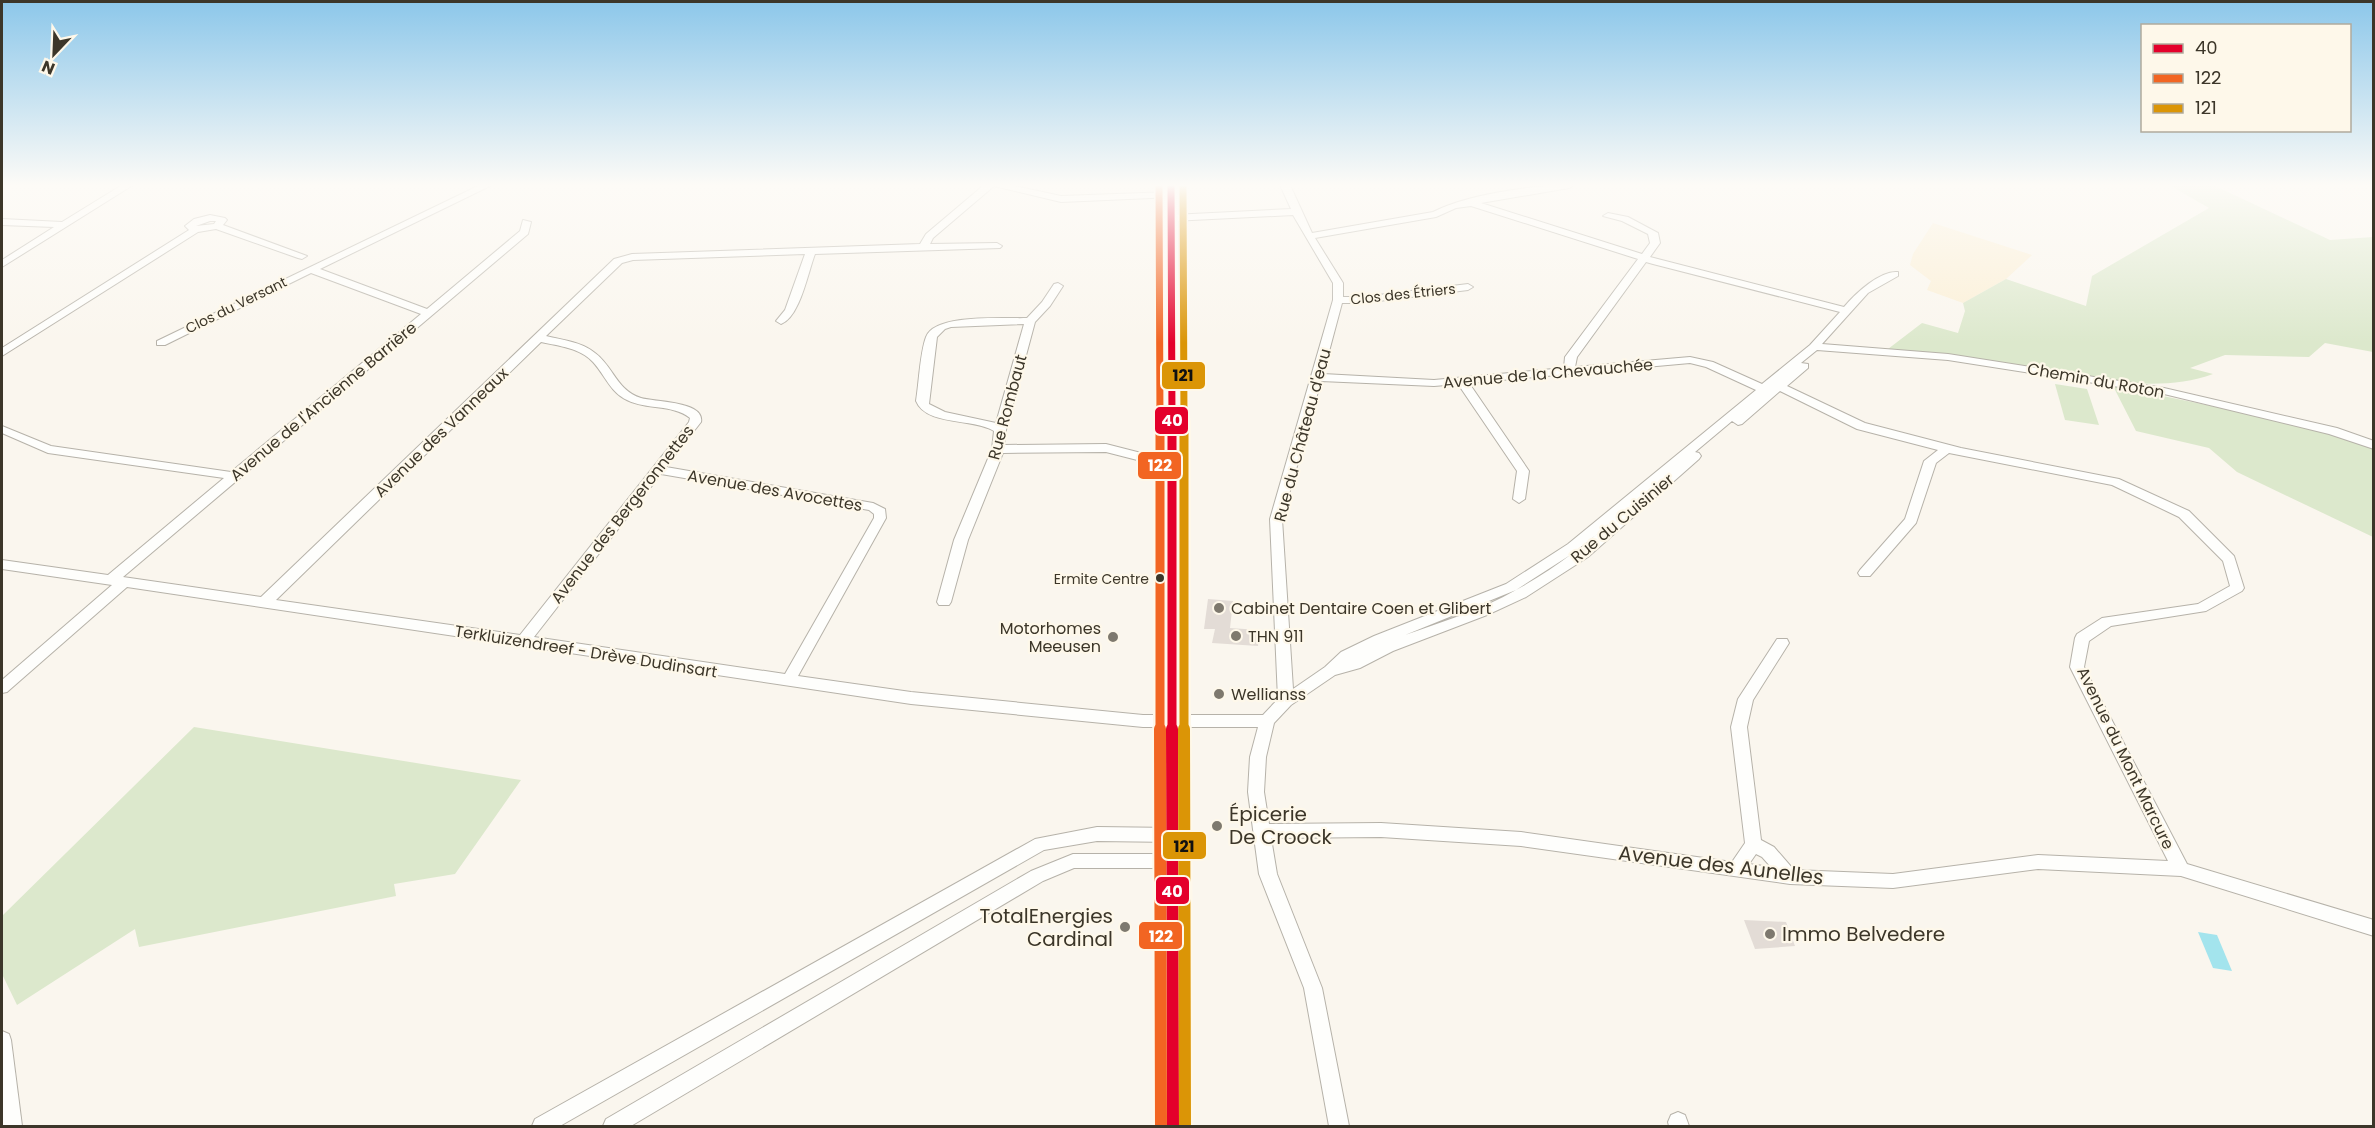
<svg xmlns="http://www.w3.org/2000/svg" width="2375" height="1128" font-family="Poppins,sans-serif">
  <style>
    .built { fill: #fbefd5 }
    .green { fill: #dce8cc }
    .water { fill: #a3e4ed }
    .building { fill: #e3dcd6 }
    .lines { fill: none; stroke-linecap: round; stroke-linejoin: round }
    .street-casing { stroke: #b6b2a9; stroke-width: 2 }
    .secondary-casing { stroke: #b6b2a9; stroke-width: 2 }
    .street { fill: #fefefc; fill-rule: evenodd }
    .secondary { fill: #fbf9f6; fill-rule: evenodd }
    .bus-1-far2-casing { stroke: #fef8ea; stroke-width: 10 }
    .bus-1-far1-casing { stroke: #fef8ea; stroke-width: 14 }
    .bus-1-casing { stroke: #fef8ea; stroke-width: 16 }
    .bus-2-far2-casing { stroke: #fef8ea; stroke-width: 10 }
    .bus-2-far1-casing { stroke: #fef8ea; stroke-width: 14 }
    .bus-2-casing { stroke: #fef8ea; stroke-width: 16 }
    .bus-3-far2-casing { stroke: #fef8ea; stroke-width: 10 }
    .bus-3-far1-casing { stroke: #fef8ea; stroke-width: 14 }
    .bus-3-casing { stroke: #fef8ea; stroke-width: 16 }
    .bus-1-far2 { stroke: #e4002b; stroke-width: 7 }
    .bus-1-far1 { stroke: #e4002b; stroke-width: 9 }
    .bus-1 { stroke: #e4002b; stroke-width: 12 }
    .bus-2-far2 { stroke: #f26522; stroke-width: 7 }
    .bus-2-far1 { stroke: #f26522; stroke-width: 9 }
    .bus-2 { stroke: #f26522; stroke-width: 12 }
    .bus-3-far2 { stroke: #db9506; stroke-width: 7 }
    .bus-3-far1 { stroke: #db9506; stroke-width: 9 }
    .bus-3 { stroke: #db9506; stroke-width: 12 }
    .bus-dot { fill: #3c3629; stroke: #fef8ea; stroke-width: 2 }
    .poi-dot { fill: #7e796e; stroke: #fef8ea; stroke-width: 2 }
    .labels { text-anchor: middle; stroke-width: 4.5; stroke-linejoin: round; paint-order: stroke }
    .far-street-label { font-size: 14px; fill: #3c3629; stroke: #fef8ea }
    .bus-label { font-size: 14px; fill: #3c3629; stroke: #fef8ea; text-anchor: end }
    .street-label { font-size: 16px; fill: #3c3629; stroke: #fef8ea }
    .poi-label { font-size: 16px; fill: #3c3629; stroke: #fef8ea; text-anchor: start }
    .near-poi-label { font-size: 20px; fill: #3c3629; stroke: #fef8ea; text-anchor: start }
    .near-street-label { font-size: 20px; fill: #3c3629; stroke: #fef8ea }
    .line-badge { stroke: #fef8ea; stroke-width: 2 }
    .badge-label { font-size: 16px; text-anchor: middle; font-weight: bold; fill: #fff }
    .pale-badge-label { font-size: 16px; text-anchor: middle; font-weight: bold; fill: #111 }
  </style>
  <rect width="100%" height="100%" fill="#faf6ee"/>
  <path class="built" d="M1933,223l99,32 -26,24 -43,24 -36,-13 4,-9 -21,-16 3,-11z"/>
  <g class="green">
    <path d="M2169,185h44l117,55 43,-3v115l-48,-9 -16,14 -84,-2 -35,13 23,6c-63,23 -142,-1 -207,-11 -39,-6 -79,-10 -118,-14l34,-26 36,10 7,-22 -2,-8 43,-24 80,27 6,-30 117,-68z"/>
    <path d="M2055,384l32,5 12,36 -34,-5z"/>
    <path d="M2113,386c87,18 176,33 260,62v89l-136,-65 -28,-24 -73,-17z"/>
    <path d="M194,727l327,53 -66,94 -61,10 2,12 -257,51 -4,-18 -118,76 -15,-31v-58z"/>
  </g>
  <path class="water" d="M2198,932l19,3 15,36 -19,-3z"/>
  <g class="building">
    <path d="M1208,599l25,2 -3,27 29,2 -1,16 -46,-3 3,-14h-11z"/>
    <path d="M1744,920l42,2 9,24 -40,3z"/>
  </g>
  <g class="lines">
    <defs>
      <g id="street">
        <path d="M122,185h11l-131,82v-7l52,-33 -52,-2v-6l60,3z"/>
        <path d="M480,185h12l-172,84 107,40 93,-78 3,-11 8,2 -3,12 -405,343 138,20 353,-338 18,-5 288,-10 6,-10 58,-49h26l51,11 110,-4 3,1v4l-113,5 -67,-16 -61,52 -3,6 67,-1 5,3 -2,2 -185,6c-7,18 -15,63 -34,70l-5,-3 9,-11 20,-56 -172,6 -11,3 -76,73c17,4 36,6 49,17 18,13 22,38 46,45 13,4 64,3 60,24l-35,45 207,36 12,6 1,9 -88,158 113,16 232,23h120l15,-16 -8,-180 63,-219v-17l-40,-68 -121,6 -5,-3 5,-3 119,-6 -11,-24h10l22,48 121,-21c35,-18 101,-27 141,-27l-5,3 -88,15 161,51 8,-11 -2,-9 -26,-13 -19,-5 5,-3 20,4 30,16 2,10 -10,14 194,50c11,-13 36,-37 54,-35v4l-30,17 -46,51 126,10 216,34 173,40 37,13v8l-45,-15 -165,-40 -216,-34 -131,-10 -16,13 7,1v4l-21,18 78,37 96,25 158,31 70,32 45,45 10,32 -2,3 -36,20 -95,15 -22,15 -5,26 103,197 187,56v16l-193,-60 -143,-7 -145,19 -103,-4 -269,-38 -140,-9 -110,1 6,36 45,114 27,138h-20l-25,-138 -45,-114 -11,-82 2,-35 8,-30h-115l-232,-23 -784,-117 -120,105 -5,1v-13l110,-95 -110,-16v-9l106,15 116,-97 -176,-25 -46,-20v-7l49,20 180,26 190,-158 -110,-41 -146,72h-8v-4zM1471,206l167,53 -73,98 -1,11 -130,12 -111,-6 19,-71h20l106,-13 5,-3 -5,-3 -106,13h-19v-14l-28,-45 121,-21 20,-9zM1646,262l7,2 187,48 -30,33 -48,39 -49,-22 -23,-5 -115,10 2,-10zM541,342c18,4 39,6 52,20 12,13 17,30 34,38 19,10 46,4 63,18l-1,4 -169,213 -244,-35zM1690,363l16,4 50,23 -188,154 -62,40 -132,52 -33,16 -16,15 -32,22 -11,-170 39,-138 113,5 24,-2 59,87 -4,28 6,4 6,-4 4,-28 -60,-88zM1780,391l77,38 81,21 -14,11 -19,58 -45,51 -2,3 2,3h10l46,-53 20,-60 13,-10 163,32 67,32 44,44 7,25 -32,18 -96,14 -25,16 -2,4 -5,29 98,194 -130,-6 -145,19 -99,-4 -20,-23 -13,-7 -14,-113 6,-27 36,-57 -2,-4h-10l-39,60 -7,28 14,116 -13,19 -211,-30 -140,-9 -112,1 -5,-32 2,-35 8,-34 17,-18 44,-30 25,-7 33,-17 94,-36 39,-18 62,-40 111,-98 2,-3 -2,-3 -4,-1 37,-31 6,4 4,-1zM661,474l208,36 5,4v4l-89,156 -251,-37zM1617,517c-31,27 -64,53 -101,73 -35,20 -74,32 -111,45l111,-45 62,-40zM1756,854l6,3 9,10 -22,-3z"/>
        <path d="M210,215l15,3 2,2 -4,5 84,31 -5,3 -4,-1 -82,-29 -18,3 -196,124v-8l187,-118 -4,-4 9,-7zM210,221h6l-2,3 -18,2z"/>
        <path d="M1058,283l5,3 -13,20 -15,16 -29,108 -2,15 102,-1 43,11h24l6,4 -6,4h-24l-43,-11 -103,1 -35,87 -17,62 -2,3h-10l-2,-3 17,-62 38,-91 2,-18c-21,-13 -68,-5 -78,-30 3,-18 4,-48 10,-64 9,-24 79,-18 101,-19l15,-16 12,-18zM1024,324l-28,99 -51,-11 -16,-8 8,-67 8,-8 6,-2z"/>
        <path d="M1097,827l77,1 6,2 2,5 -2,5 -6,2 -77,-1 -53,9 -484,276h-28l3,-7 500,-280z"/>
        <path d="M1073,854h101l6,2 2,5 -2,5 -6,2h-100l-31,13 -412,245h-28l3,-7 425,-248z"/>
        <path d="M2,1031l7,3 2,6 11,86h-20z"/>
        <path d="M1678,1112l7,3 4,11h-20l-1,-4 3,-7z"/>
      </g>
      <path id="secondary" d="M1164,185h14l9,941h-28z"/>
    </defs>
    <use href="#street" class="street-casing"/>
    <use href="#secondary" class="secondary-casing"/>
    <use href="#street" class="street"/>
    <use href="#secondary" class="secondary"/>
    <defs>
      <path id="bus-1-far2" d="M1171,185l1,238"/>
      <path id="bus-1-far1" d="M1172,421v309"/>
      <path id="bus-1" d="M1172,729l1,397"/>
      <path id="bus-2-far2" d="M1159,185l1,238"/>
      <path id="bus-2-far1" d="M1160,421v309"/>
      <path id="bus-2" d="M1160,729l1,397"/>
      <path id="bus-3-far2" d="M1183,185l1,238"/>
      <path id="bus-3-far1" d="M1184,421v309"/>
      <path id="bus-3" d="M1184,729l1,397"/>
    </defs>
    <use href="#bus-1-far2" class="bus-1-far2-casing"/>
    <use href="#bus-1-far1" class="bus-1-far1-casing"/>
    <use href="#bus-1" class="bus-1-casing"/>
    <use href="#bus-2-far2" class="bus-2-far2-casing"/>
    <use href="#bus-2-far1" class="bus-2-far1-casing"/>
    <use href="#bus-2" class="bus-2-casing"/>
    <use href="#bus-3-far2" class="bus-3-far2-casing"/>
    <use href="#bus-3-far1" class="bus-3-far1-casing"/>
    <use href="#bus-3" class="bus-3-casing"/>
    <use href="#bus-1-far2" class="bus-1-far2"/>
    <use href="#bus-1-far1" class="bus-1-far1"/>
    <use href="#bus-1" class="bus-1"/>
    <use href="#bus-2-far2" class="bus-2-far2"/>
    <use href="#bus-2-far1" class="bus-2-far1"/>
    <use href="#bus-2" class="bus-2"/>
    <use href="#bus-3-far2" class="bus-3-far2"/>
    <use href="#bus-3-far1" class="bus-3-far1"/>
    <use href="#bus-3" class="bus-3"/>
  </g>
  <linearGradient id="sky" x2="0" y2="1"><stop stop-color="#8cc7ea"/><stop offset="0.54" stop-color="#fdfbf7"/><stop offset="1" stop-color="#fdfbf7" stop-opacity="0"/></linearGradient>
  <rect width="2375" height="343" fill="url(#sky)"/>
  <circle class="bus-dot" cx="1160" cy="578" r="5"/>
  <g class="poi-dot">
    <circle cx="1219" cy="608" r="6"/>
    <circle cx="1236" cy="636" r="6"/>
    <circle cx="1113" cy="637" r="6"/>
    <circle cx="1219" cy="694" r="6"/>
    <circle cx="1217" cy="826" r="6"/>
    <circle cx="1125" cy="927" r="6"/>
    <circle cx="1770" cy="934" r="6"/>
  </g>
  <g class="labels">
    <g class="far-street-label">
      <text transform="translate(1403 294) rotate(-6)" y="5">Clos des Étriers</text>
      <text transform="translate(236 305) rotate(-26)" y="5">Clos du Versant</text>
    </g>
    <g class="bus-label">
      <text x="1149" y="584">Ermite Centre</text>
    </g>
    <g class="street-label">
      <text transform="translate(1548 373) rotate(-5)" y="6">Avenue de la Chevauchée</text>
      <text transform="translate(2096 380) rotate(10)" y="6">Chemin du Roton</text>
      <text transform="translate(323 401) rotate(-40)" y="6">Avenue de l'Ancienne Barrière</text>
      <text transform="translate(1007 407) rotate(-75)" y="6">Rue Rombaut</text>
      <text transform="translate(441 432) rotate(-44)" y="6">Avenue des Vanneaux</text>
      <text transform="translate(1302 435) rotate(-75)" y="6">Rue du Château d'eau</text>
      <text transform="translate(775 490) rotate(10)" y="6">Avenue des Avocettes</text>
      <text transform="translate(622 514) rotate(-52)" y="6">Avenue des Bergeronnettes</text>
      <text transform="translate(1622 518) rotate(-40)" y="6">Rue du Cuisinier</text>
      <text transform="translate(586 651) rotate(9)" y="6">Terkluizendreef - Drève Dudinsart</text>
      <text transform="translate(2126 758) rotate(64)" y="6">Avenue du Mont Marcure</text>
    </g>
    <g class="poi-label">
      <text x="1231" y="614">Cabinet Dentaire Coen et Glibert</text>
      <text x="1101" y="634" text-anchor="end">Motorhomes<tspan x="1101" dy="18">Meeusen</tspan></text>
      <text x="1248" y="642">THN 911</text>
      <text x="1231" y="700">Wellianss</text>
    </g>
    <g class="near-poi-label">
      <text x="1229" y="821">Épicerie<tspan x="1229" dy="23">De Croock</tspan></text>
      <text x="1113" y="923" text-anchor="end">TotalEnergies<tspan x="1113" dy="23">Cardinal</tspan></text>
      <text x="1782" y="941">Immo Belvedere</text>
    </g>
    <g class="near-street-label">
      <text transform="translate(1721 865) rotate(7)" y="7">Avenue des Aunelles</text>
    </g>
  </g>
  <g class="line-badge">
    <rect x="1161" y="361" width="45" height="29" rx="6" fill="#db9506"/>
    <rect x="1154" y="406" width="35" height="29" rx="6" fill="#e4002b"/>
    <rect x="1137" y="451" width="45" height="29" rx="6" fill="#f26522"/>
    <rect x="1162" y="831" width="45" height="29" rx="6" fill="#db9506"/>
    <rect x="1155" y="876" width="35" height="29" rx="6" fill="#e4002b"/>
    <rect x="1138" y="921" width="45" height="29" rx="6" fill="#f26522"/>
  </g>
  <g class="badge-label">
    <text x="1172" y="426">40</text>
    <text x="1160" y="471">122</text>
    <text x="1172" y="897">40</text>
    <text x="1161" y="942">122</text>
  </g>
  <g class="pale-badge-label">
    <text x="1183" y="381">121</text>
    <text x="1184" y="852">121</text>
  </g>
  <rect width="2375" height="1128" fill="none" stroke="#3c3629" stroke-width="6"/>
  <rect x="2141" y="24" width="210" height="108" fill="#fef8ea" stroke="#b0aa9d" stroke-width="1.5"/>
  <rect x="2153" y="44" width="30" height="9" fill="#e4002b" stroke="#b0aa9d" stroke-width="1.5"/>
  <text x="2195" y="54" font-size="18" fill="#3c3629">40</text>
  <rect x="2153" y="74" width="30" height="9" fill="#f26522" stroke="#b0aa9d" stroke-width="1.5"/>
  <text x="2195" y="84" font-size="18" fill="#3c3629">122</text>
  <rect x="2153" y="104" width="30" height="9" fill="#db9506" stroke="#b0aa9d" stroke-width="1.5"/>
  <text x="2195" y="114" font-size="18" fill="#3c3629">121</text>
  <g transform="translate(54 54) rotate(203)" stroke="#fef8ea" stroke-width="4.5" paint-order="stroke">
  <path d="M0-4.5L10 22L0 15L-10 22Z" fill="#3c3629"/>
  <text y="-9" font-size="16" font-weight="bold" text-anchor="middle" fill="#3c3629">N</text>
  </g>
</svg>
